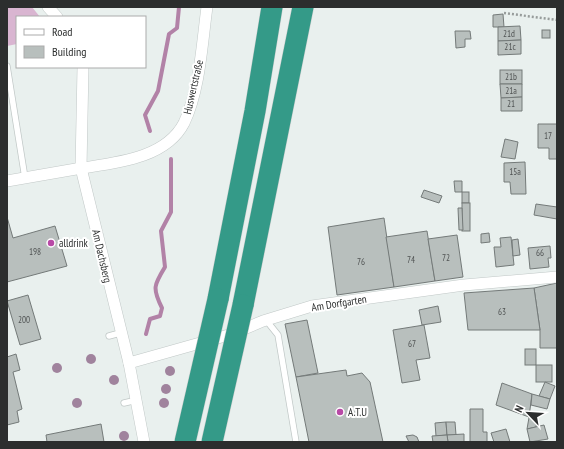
<svg xmlns="http://www.w3.org/2000/svg" width="564" height="449" font-family="'PT Sans Narrow',sans-serif">
  <style>
    .green { fill: #d9b5d1 }
    .lines { fill: none; stroke-linecap: round; stroke-linejoin: round }
    .stream { stroke: #b282a7; stroke-width: 4 }
    .building { fill: #b8bfbd; stroke: #747a79 }
    .lane-casing { stroke: #c1c8c7; stroke-width: 7 }
    .street-casing { stroke: #c1c8c7; stroke-width: 12 }
    .highway-casing { stroke: #cccdcd; stroke-width: 22 }
    .path { stroke: #979c9b; stroke-width: 2.5; stroke-dasharray: 2 2; stroke-linecap: butt }
    .lane { stroke: #fff; stroke-width: 5.5 }
    .street { stroke: #fff; stroke-width: 11 }
    .highway { stroke: #349a88; stroke-width: 21 }
    .highway-bridge-casing { stroke: #cccdcd; stroke-width: 22; stroke-linecap: butt }
    .highway-bridge { stroke: #349a88; stroke-width: 21 }
    .tree { fill: #a0839d }
    .poi-dot { fill: #b849a6; stroke: #fff; stroke-width: 1.5 }
    .labels { text-anchor: middle; stroke-width: 4; stroke-linejoin: round; paint-order: stroke }
    .number-label { font-size: 9px; fill: #4f5252 }
    .street-label { font-size: 11px; fill: #2c2e2e; stroke: #fff }
    .poi-label { font-size: 11px; fill: #2c2e2e; stroke: #fff; text-anchor: start }
  </style>
  <rect width="100%" height="100%" fill="#e9f0ee"/>
  <path class="green" d="M7,7h25l8,10h-23v27l-10,2z"/>
  <g class="lines">
    <g class="stream">
      <path d="M150,131l-5,-16 13,-24 11,-57 8,-6 2,-21"/>
      <path d="M146,334l4,-15 10,-3 2,-8c-10,-20 -8,-23 3,-41l-4,-36 10,-19v-53"/>
    </g>
  </g>
  <g class="building">
    <path d="M503,14l1,13h-11v-12z"/>
    <path d="M520,26l1,14 -23,1v-14z"/>
    <rect x="542" y="30" width="8" height="8"/>
    <path d="M455,31h15l1,8h-6v8l-9,1z"/>
    <path d="M521,40v14l-23,1v-14z"/>
    <rect x="500" y="70" width="22" height="14"/>
    <path d="M500,84h22v13l-21,1z"/>
    <path d="M522,97v14h-21v-13z"/>
    <path d="M538,124h19v35h-8v-11h-11z"/>
    <path d="M505,139l13,3 -3,17 -14,-2z"/>
    <path d="M525,162l1,32h-15l-1,-12h-6v-19z"/>
    <path d="M454,181h8v11h-7z"/>
    <path d="M424,190l18,6 -3,7 -18,-6z"/>
    <rect x="462" y="192" width="7" height="11"/>
    <rect x="462" y="203" width="8" height="28"/>
    <path d="M536,204l21,3v12l-23,-4z"/>
    <path d="M458,208h4l1,22h-4z"/>
    <path d="M7,217l6,21 42,-12 12,40 -60,16z"/>
    <path d="M384,218l10,69 -57,8 -9,-68z"/>
    <path d="M427,231l8,50 -41,6 -8,-50z"/>
    <path d="M489,233l1,9 -9,1v-9z"/>
    <path d="M457,235l6,42 -28,4 -7,-42z"/>
    <path d="M511,237l3,28 -18,2 -2,-20h7l-1,-9z"/>
    <path d="M518,239l2,16 -7,1 -1,-16z"/>
    <path d="M550,246l1,12h-3l1,9 -19,2 -2,-21z"/>
    <path d="M557,283v65h-17v-18l-6,-42z"/>
    <path d="M534,288l6,42h-72l-4,-37z"/>
    <path d="M28,295l13,44 -21,6 -13,-44z"/>
    <path d="M438,306l3,16 -19,3 -3,-15z"/>
    <path d="M307,320l11,53 -22,4 -11,-53z"/>
    <path d="M424,325l6,33 -14,2 4,20 -18,3 -9,-53z"/>
    <rect x="525" y="349" width="11" height="16"/>
    <path d="M16,354l4,16 -7,2 9,37 -5,2 2,11 -12,3v-68z"/>
    <rect x="536" y="365" width="16" height="17"/>
    <path d="M346,370l1,6 15,-3 8,9 13,60h-74l-13,-65z"/>
    <path d="M545,382l10,4 -5,13 -11,-3z"/>
    <path d="M502,383l30,11 -3,23 -33,-12z"/>
    <path d="M532,394l18,5 -3,10 -16,-4z"/>
    <path d="M470,409h13v23h4v10h-17z"/>
    <path d="M530,412l8,1 -2,14 -9,2z"/>
    <path d="M446,422l1,13 -11,1 -1,-13z"/>
    <path d="M446,422h9l1,13h-9z"/>
    <path d="M101,424l3,18h-57l-1,-7z"/>
    <path d="M544,425l4,14 -18,3 -3,-13z"/>
    <path d="M506,429l4,13h-16l-3,-9z"/>
    <path d="M464,434v8h-16l-1,-7z"/>
    <path d="M413,435l4,2 2,5h-10l-3,-6z"/>
    <path d="M447,435l1,7h-15l-1,-6z"/>
  </g>
  <g class="lines">
    <defs>
      <g id="lane">
        <path d="M7,66l18,112"/>
        <path d="M266,320l12,15 18,107"/>
        <path d="M109,336l11,-3"/>
        <path d="M124,403l13,-3"/>
      </g>
      <g id="street">
        <path d="M48,7l9,10"/>
        <path d="M83,67l-2,101 48,195 15,79"/>
        <path d="M7,181c23,-4 46,-8 69,-12 36,-6 89,-9 108,-46 16,-33 18,-80 23,-116"/>
        <path d="M129,363l103,-29 31,-13 49,-15 152,-21 93,-8"/>
      </g>
      <g id="highway">
        <path d="M218,299l37,-188 17,-104"/>
        <path d="M243,305l60,-298"/>
      </g>
    </defs>
    <use href="#lane" class="lane-casing"/>
    <use href="#street" class="street-casing"/>
    <use href="#highway" class="highway-casing"/>
    <path class="path" d="M504,13l53,7"/>
    <use href="#lane" class="lane"/>
    <use href="#street" class="street"/>
    <use href="#highway" class="highway"/>
    <defs>
      <g id="highway-bridge">
        <path d="M185,442l33,-143"/>
        <path d="M212,442l31,-137"/>
      </g>
    </defs>
    <use href="#highway-bridge" class="highway-bridge-casing"/>
    <use href="#highway-bridge" class="highway-bridge"/>
  </g>
  <g class="tree">
    <circle cx="91" cy="359" r="5"/>
    <circle cx="57" cy="368" r="5"/>
    <circle cx="170" cy="371" r="5"/>
    <circle cx="114" cy="380" r="5"/>
    <circle cx="166" cy="389" r="5"/>
    <circle cx="77" cy="403" r="5"/>
    <circle cx="164" cy="403" r="5"/>
    <circle cx="124" cy="436" r="5"/>
  </g>
  <g class="poi-dot">
    <circle cx="51" cy="243" r="4"/>
    <circle cx="340" cy="412" r="4"/>
  </g>
  <g class="labels">
    <g class="number-label">
      <text x="509" y="37">21d</text>
      <text x="510" y="50">21c</text>
      <text x="511" y="80">21b</text>
      <text x="511" y="94">21a</text>
      <text x="511" y="107">21</text>
      <text x="548" y="139">17</text>
      <text x="515" y="175">15a</text>
      <text x="35" y="255">198</text>
      <text x="540" y="256">66</text>
      <text x="446" y="261">72</text>
      <text x="411" y="263">74</text>
      <text x="361" y="265">76</text>
      <text x="502" y="315">63</text>
      <text x="24" y="323">200</text>
      <text x="412" y="347">67</text>
    </g>
    <g class="street-label">
      <text transform="translate(193 87) rotate(-77)" y="4">Huswertstraße</text>
      <text transform="translate(102 256) rotate(77)" y="4">Am Dachsberg</text>
      <text transform="translate(339 303) rotate(-9)" y="4">Am Dorfgarten</text>
    </g>
    <g class="poi-label">
      <text x="59" y="247">alldrink</text>
      <text x="348" y="416">A.T.U</text>
    </g>
  </g>
  <rect width="564" height="449" fill="none" stroke="#2c2e2e" stroke-width="16"/>
  <rect x="16" y="16" width="130" height="52" fill="#ffffff" stroke="#ababab"/>
  <rect x="24" y="29" width="20" height="6" fill="#ffffff" stroke="#ababab"/>
  <text x="52" y="36" font-size="12" fill="#2c2e2e">Road</text>
  <rect x="24" y="46" width="20" height="12" fill="#b8bfbd" stroke="#ababab"/>
  <text x="52" y="56" font-size="12" fill="#2c2e2e">Building</text>
  <g transform="translate(528 413) rotate(295)" stroke="#ffffff" stroke-width="3" paint-order="stroke">
  <path d="M0-3L7 15L0 10L-7 15Z" fill="#2c2e2e"/>
  <text y="-6" font-size="11" font-weight="bold" text-anchor="middle" fill="#2c2e2e">N</text>
  </g>
</svg>
